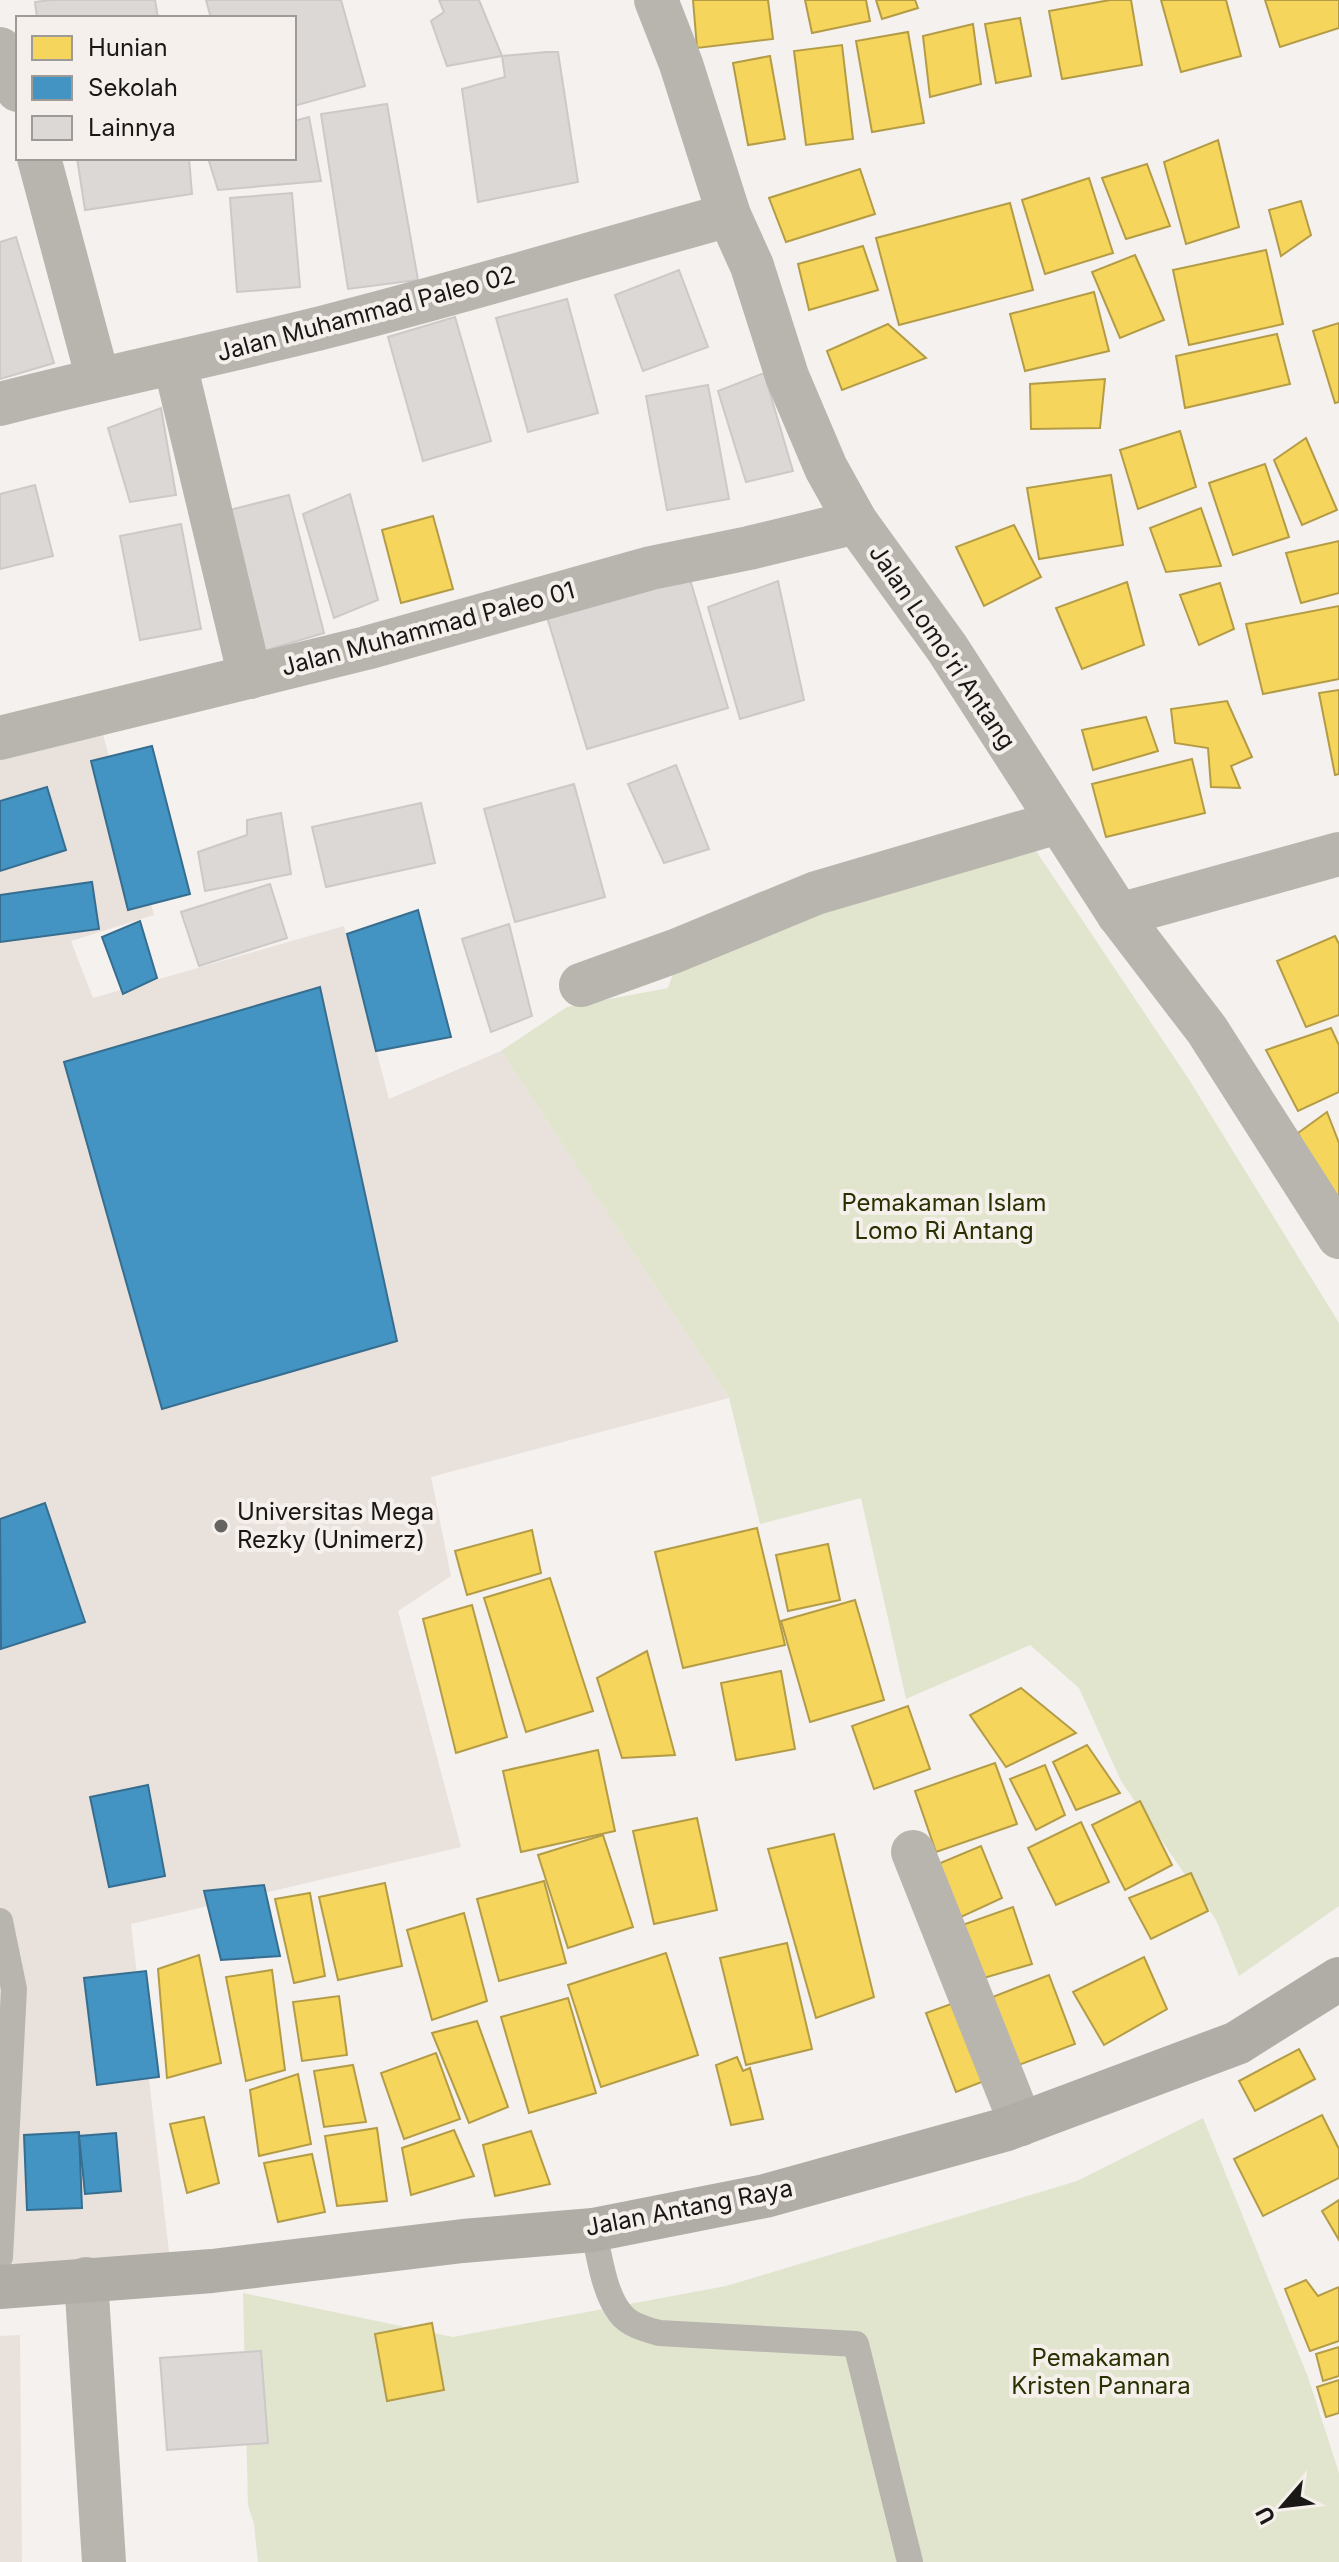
<svg xmlns="http://www.w3.org/2000/svg" width="1339" height="2562" font-family="Inter,sans-serif">
  <style>
    .built { fill: #e9e1dc }
    .green { fill: #e1e5ce }
    .homes { fill: #f6d55c; stroke: #b49c47; stroke-width: 2 }
    .schools { fill: #4393c3; stroke: #376e8f; stroke-width: 2 }
    .building { fill: #dbd8d6; stroke: #ccc9c8; stroke-width: 2 }
    .lines { fill: none; stroke-linecap: round; stroke-linejoin: round }
    .lane { stroke: #b8b5af; stroke-width: 26 }
    .street { stroke: #b8b5af; stroke-width: 44 }
    .primary { stroke: #b0ada7; stroke-width: 44 }
    .poi-dot { fill: #666462; stroke: #f6f0ec; stroke-width: 3 }
    .labels { text-anchor: middle; stroke-width: 8; stroke-linejoin: round; paint-order: stroke }
    .street-label { font-size: 24px; fill: #1a1817; stroke: #f6f0ec }
    .park-label { font-size: 24px; fill: #283100; stroke: #f6f0ec }
    .poi-label { font-size: 24px; fill: #1a1817; stroke: #f6f0ec; text-anchor: start }
  </style>
  <rect width="100%" height="100%" fill="#f4f1ee"/>
  <g class="built">
    <path d="M92,696l62,219 -83,26 22,57 251,-72 45,173 112,-48 228,347 -298,79 20,99 -53,35 63,236 -330,77 39,337 -170,9v-1549z"/>
    <path d="M20,2335l2,227h-22v-226z"/>
  </g>
  <g class="green">
    <path d="M1026,836l162,242 151,245v583l-100,70 -23,-56 -95,-139 -42,-93 -49,-43 -124,54 -45,-201 -101,26 -31,-126 -228,-347 66,-44 101,-19 18,-51z"/>
    <path d="M1203,2118l105,259 31,96v89h-1081l-4,-38 -6,-19 -5,-212 210,44 273,-51 351,-105z"/>
  </g>
  <g class="homes">
    <path d="M693,0h75l5,39 -76,9z"/>
    <path d="M805,0h61l4,21 -58,12z"/>
    <path d="M876,0h39l3,8 -36,11z"/>
    <path d="M1110,0h21l11,65 -80,14 -13,-68z"/>
    <path d="M1161,0h65l15,56 -60,16z"/>
    <path d="M1265,0h74v28l-59,19z"/>
    <path d="M1020,18l11,58 -35,7 -11,-59z"/>
    <path d="M973,24l8,60 -51,13 -7,-61z"/>
    <path d="M908,32l16,91 -52,9 -16,-91z"/>
    <path d="M842,45l11,94 -47,6 -12,-94z"/>
    <path d="M770,56l15,83 -37,6 -15,-82z"/>
    <path d="M1218,140l21,87 -53,17 -22,-82z"/>
    <path d="M1147,164l23,62 -44,13 -24,-61z"/>
    <path d="M860,169l15,45 -89,28 -17,-44z"/>
    <path d="M1089,178l24,75 -68,21 -23,-74z"/>
    <path d="M1301,201l10,34 -30,21 -12,-46z"/>
    <path d="M1010,203l23,87 -134,35 -23,-87z"/>
    <path d="M863,246l15,44 -69,20 -11,-46z"/>
    <path d="M1266,250l17,74 -94,21 -16,-75z"/>
    <path d="M1135,255l29,65 -44,18 -28,-66z"/>
    <path d="M1094,292l15,59 -84,20 -15,-57z"/>
    <path d="M1339,323v79l-4,1 -22,-72z"/>
    <path d="M888,324l38,34 -84,32 -15,-39z"/>
    <path d="M1277,334l13,50 -105,24 -9,-52z"/>
    <path d="M1105,379l-5,49 -69,1 -1,-45z"/>
    <path d="M1180,431l16,56 -58,22 -18,-59z"/>
    <path d="M1306,438l31,72 -35,15 -28,-65z"/>
    <path d="M1265,464l24,73 -56,18 -24,-72z"/>
    <path d="M1111,475l12,70 -84,14 -12,-71z"/>
    <path d="M1201,508l20,58 -55,6 -16,-44z"/>
    <path d="M433,516l20,73 -52,14 -19,-73z"/>
    <path d="M1014,525l27,52 -57,29 -28,-59z"/>
    <path d="M1339,541v52l-38,10 -15,-50z"/>
    <path d="M1127,582l17,63 -62,24 -26,-61z"/>
    <path d="M1220,583l14,46 -35,16 -19,-50z"/>
    <path d="M1339,606v73l-76,15 -17,-70z"/>
    <path d="M1339,690v84l-4,1 -16,-82z"/>
    <path d="M1227,701l25,56 -21,9 9,22 -29,-1 -3,-39 -33,-5 -4,-34z"/>
    <path d="M1146,717l12,34 -65,19 -11,-40z"/>
    <path d="M1192,759l13,54 -99,24 -14,-53z"/>
    <path d="M1335,936l4,8v71l-33,12 -29,-66z"/>
    <path d="M1331,1028l8,17v47l-41,19 -32,-61z"/>
    <path d="M1327,1112l12,31v72l-41,-82z"/>
    <path d="M757,1528l28,117 -102,23 -28,-116z"/>
    <path d="M532,1530l9,43 -74,22 -12,-44z"/>
    <path d="M828,1544l12,56 -52,11 -12,-56z"/>
    <path d="M550,1578l43,133 -67,21 -42,-134z"/>
    <path d="M855,1600l29,100 -74,22 -29,-101z"/>
    <path d="M472,1605l35,132 -51,16 -33,-134z"/>
    <path d="M647,1651l28,104 -53,3 -25,-80z"/>
    <path d="M781,1671l14,78 -59,11 -15,-77z"/>
    <path d="M1021,1688l55,45 -70,34 -36,-52z"/>
    <path d="M908,1706l22,63 -56,20 -22,-63z"/>
    <path d="M1087,1745l33,48 -44,17 -23,-48z"/>
    <path d="M598,1750l17,81 -94,21 -18,-81z"/>
    <path d="M995,1763l22,61 -81,28 -21,-61z"/>
    <path d="M1045,1765l20,50 -29,15 -26,-51z"/>
    <path d="M1140,1801l32,64 -47,25 -33,-65z"/>
    <path d="M697,1818l20,92 -63,14 -21,-93z"/>
    <path d="M1081,1822l28,60 -53,23 -28,-57z"/>
    <path d="M834,1834l40,163 -58,21 -48,-169z"/>
    <path d="M603,1835l30,92 -65,21 -30,-93z"/>
    <path d="M981,1846l21,52 -54,25 -22,-54z"/>
    <path d="M1191,1873l17,38 -57,28 -22,-41z"/>
    <path d="M544,1881l22,82 -67,18 -22,-82z"/>
    <path d="M385,1883l17,83 -64,14 -19,-83z"/>
    <path d="M310,1893l15,83 -31,7 -19,-84z"/>
    <path d="M1013,1907l19,57 -62,18 -19,-53z"/>
    <path d="M464,1913l23,88 -55,19 -25,-90z"/>
    <path d="M787,1943l25,106 -66,16 -26,-107z"/>
    <path d="M666,1953l32,102 -97,32 -33,-102z"/>
    <path d="M199,1955l22,108 -54,15 -9,-109z"/>
    <path d="M1144,1957l23,52 -63,36 -31,-53z"/>
    <path d="M272,1970l13,100 -39,11 -20,-104z"/>
    <path d="M1049,1975l26,69 -59,22 -26,-68z"/>
    <path d="M339,1996l8,59 -45,6 -9,-59z"/>
    <path d="M568,1998l28,95 -67,20 -28,-96z"/>
    <path d="M962,2000l30,78 -36,14 -30,-79z"/>
    <path d="M477,2021l31,86 -39,16 -37,-90z"/>
    <path d="M1299,2049l16,30 -60,32 -16,-30z"/>
    <path d="M436,2053l24,66 -56,20 -23,-66z"/>
    <path d="M737,2057l6,14 7,-3 13,51 -32,6 -15,-60z"/>
    <path d="M353,2065l13,57 -42,5 -10,-56z"/>
    <path d="M298,2074l13,70 -52,12 -9,-66z"/>
    <path d="M1322,2115l17,34v29l-76,38 -29,-57z"/>
    <path d="M204,2117l15,66 -32,10 -17,-69z"/>
    <path d="M377,2128l10,73 -50,5 -12,-70z"/>
    <path d="M454,2130l20,46 -63,19 -9,-47z"/>
    <path d="M531,2131l19,53 -55,12 -12,-51z"/>
    <path d="M312,2154l13,58 -47,10 -14,-59z"/>
    <path d="M1339,2200v40l-17,-29z"/>
    <path d="M1306,2280l12,16 21,-9v54l-29,10 -25,-62z"/>
    <path d="M432,2323l12,67 -57,11 -12,-67z"/>
    <path d="M1339,2347v29l-16,5 -7,-27z"/>
    <path d="M1339,2380v33l-13,4 -9,-30z"/>
  </g>
  <g class="schools">
    <path d="M152,746l38,148 -62,16 -37,-149z"/>
    <path d="M47,787l19,63 -66,21v-70z"/>
    <path d="M92,882l7,47 -99,13v-47z"/>
    <path d="M418,910l33,127 -75,14 -29,-117z"/>
    <path d="M140,921l17,57 -34,16 -21,-57z"/>
    <path d="M320,987l77,354 -235,68 -98,-347z"/>
    <path d="M45,1503l40,119 -84,27 -1,-130z"/>
    <path d="M148,1785l17,91 -56,11 -19,-90z"/>
    <path d="M264,1885l16,71 -59,4 -17,-69z"/>
    <path d="M146,1971l13,106 -62,8 -13,-107z"/>
    <path d="M79,2132l3,76 -55,2 -3,-75z"/>
    <path d="M116,2133l5,58 -36,3 -6,-58z"/>
  </g>
  <g class="building">
    <path d="M50,0h105l3,18h-121l-2,-16z"/>
    <path d="M206,0h135l24,86 -71,20v-88h-83z"/>
    <path d="M439,0h40l23,56 -55,10 -16,-45 13,-9z"/>
    <path d="M547,52h11l20,130 -100,20 -16,-113 43,-12 -3,-21z"/>
    <path d="M387,104l31,176 -70,9 -27,-175z"/>
    <path d="M309,117l12,64 -103,9 -10,-32h86v-37z"/>
    <path d="M77,158h112l3,36 -107,16z"/>
    <path d="M292,193l8,94 -63,5 -7,-94z"/>
    <path d="M16,237l38,126 -54,16v-137z"/>
    <path d="M679,270l29,77 -65,24 -28,-76z"/>
    <path d="M567,299l31,114 -70,19 -32,-114z"/>
    <path d="M455,317l36,124 -68,20 -35,-124z"/>
    <path d="M764,373l29,98 -47,11 -28,-91z"/>
    <path d="M708,385l21,114 -62,11 -21,-114z"/>
    <path d="M161,408l15,87 -46,7 -22,-74z"/>
    <path d="M35,485l18,71 -53,13v-75z"/>
    <path d="M350,494l28,106 -44,18 -31,-104z"/>
    <path d="M289,495l35,138 -71,21 -35,-141z"/>
    <path d="M181,524l20,105 -61,11 -20,-104z"/>
    <path d="M689,576l39,132 -141,41 -40,-132z"/>
    <path d="M778,581l26,119 -64,19 -32,-112z"/>
    <path d="M676,765l33,84 -45,14 -36,-79z"/>
    <path d="M574,784l31,113 -90,25 -31,-113z"/>
    <path d="M421,803l14,60 -109,24 -14,-60z"/>
    <path d="M281,813l10,61 -86,17 -7,-39 49,-17v-15z"/>
    <path d="M270,884l17,54 -88,28 -18,-54z"/>
    <path d="M509,924l23,92 -41,16 -29,-93z"/>
    <path d="M261,2351l7,92 -101,7 -7,-92z"/>
  </g>
  <g class="lines">
    <g class="lane">
      <path d="M0,1921l14,68 -14,268"/>
      <path d="M593,2230c7,26 10,61 27,83 9,12 25,16 39,20l197,11 54,218"/>
    </g>
    <g class="street">
      <path d="M656,0l25,64 48,151 23,51 35,110 39,92 30,54 91,126 172,267 88,115 132,207"/>
      <path d="M0,49l18,41"/>
      <path d="M39,158l59,221"/>
      <path d="M175,364l75,313"/>
      <path d="M0,404c108,-28 217,-50 325,-77 135,-34 270,-75 404,-112"/>
      <path d="M0,738l366,-90 285,-80 98,-20 107,-26"/>
      <path d="M1119,915l220,-61"/>
      <path d="M581,985l94,-34 141,-58 242,-71"/>
      <path d="M913,1852l108,272"/>
      <path d="M86,2279l18,283"/>
    </g>
    <path class="primary" d="M0,2287l212,-16 251,-30 130,-11 172,-34 242,-67 230,-86 102,-64"/>
  </g>
  <circle class="poi-dot" cx="221" cy="1526" r="8"/>
  <g class="labels">
    <g class="street-label">
      <text transform="translate(366 314) rotate(-15)" y="8">Jalan Muhammad Paleo 02</text>
      <text transform="translate(428 629) rotate(-15)" y="8">Jalan Muhammad Paleo 01</text>
      <text transform="translate(942 647) rotate(56)" y="8">Jalan Lomo'ri Antang</text>
      <text transform="translate(689 2208) rotate(-11)" y="8">Jalan Antang Raya</text>
    </g>
    <g class="park-label">
      <text x="944" y="1211">Pemakaman Islam<tspan x="944" dy="28">Lomo Ri Antang</tspan></text>
      <text x="1101" y="2366">Pemakaman<tspan x="1101" dy="28">Kristen Pannara</tspan></text>
    </g>
    <g class="poi-label">
      <text x="237" y="1520">Universitas Mega<tspan x="237" dy="28">Rezky (Unimerz)</tspan></text>
    </g>
  </g>
  <rect x="16" y="16" width="280" height="144" fill="#f6f0ec" stroke="#9e9a97" stroke-width="2"/>
  <rect x="32" y="36" width="40" height="24" fill="#f6d55c" stroke="#9e9a97" stroke-width="2"/>
  <text x="88" y="56" font-size="24" fill="#1a1817">Hunian</text>
  <rect x="32" y="76" width="40" height="24" fill="#4393c3" stroke="#9e9a97" stroke-width="2"/>
  <text x="88" y="96" font-size="24" fill="#1a1817">Sekolah</text>
  <rect x="32" y="116" width="40" height="24" fill="#dbd8d6" stroke="#9e9a97" stroke-width="2"/>
  <text x="88" y="136" font-size="24" fill="#1a1817">Lainnya</text>
  <g transform="translate(1283 2506) rotate(242)" stroke="#f6f0ec" stroke-width="6" paint-order="stroke">
  <path d="M0-6L14 30L0 20L-14 30Z" fill="#1a1817"/>
  <text y="-12" font-size="22" font-weight="bold" text-anchor="middle" fill="#1a1817">U</text>
  </g>
</svg>
